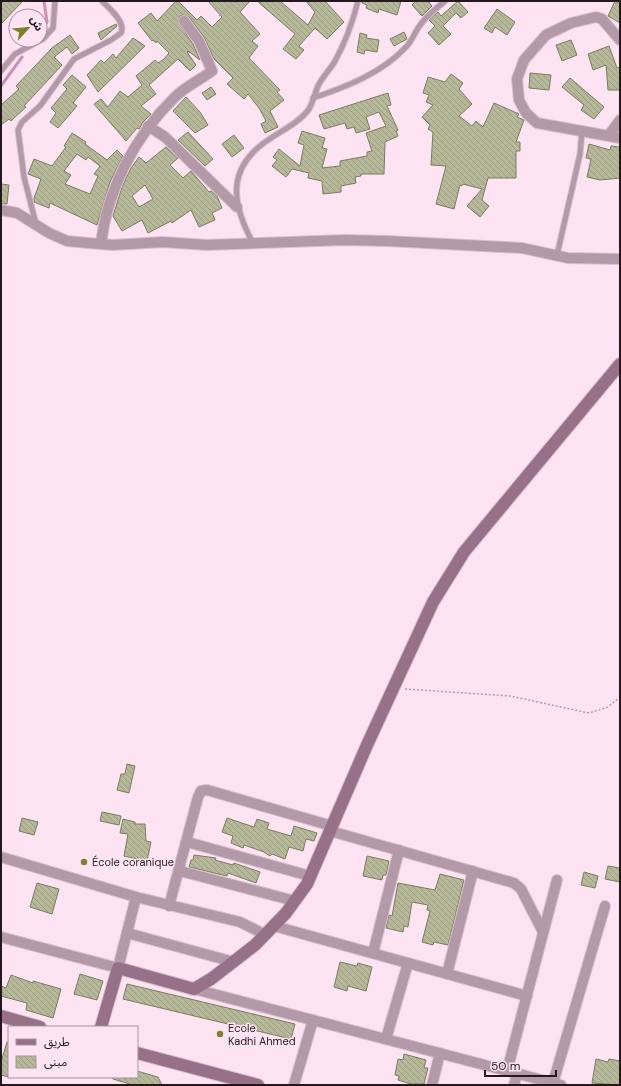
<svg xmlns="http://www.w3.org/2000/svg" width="621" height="1086" font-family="'DM Sans','Noto Sans Arabic',sans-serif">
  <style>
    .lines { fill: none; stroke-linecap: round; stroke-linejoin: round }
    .stream { stroke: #cb90b4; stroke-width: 3 }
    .building { fill: url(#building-back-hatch); stroke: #7a7d5f; fill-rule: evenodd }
    .lane-casing { stroke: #d7bfcd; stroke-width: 7 }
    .street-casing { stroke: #d7bfcd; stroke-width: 12 }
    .secondary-casing { stroke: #d7bfcd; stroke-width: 14 }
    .path { stroke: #b19ca8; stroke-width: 1.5; stroke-dasharray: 2 2; stroke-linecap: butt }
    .lane { stroke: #b499a8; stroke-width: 5 }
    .street { stroke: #b499a8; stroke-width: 10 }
    .secondary { stroke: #977187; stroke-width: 12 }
    .poi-dot { fill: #7c812c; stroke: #fee4f3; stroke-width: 1.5 }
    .labels { text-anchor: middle; stroke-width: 3; stroke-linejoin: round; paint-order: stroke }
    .poi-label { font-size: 11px; fill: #24181f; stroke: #fee4f3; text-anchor: start }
  </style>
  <defs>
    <pattern id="building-back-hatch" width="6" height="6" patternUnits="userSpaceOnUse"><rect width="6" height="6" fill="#b5b899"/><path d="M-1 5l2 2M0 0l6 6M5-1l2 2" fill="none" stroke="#9c9d83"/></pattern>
  </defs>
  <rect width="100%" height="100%" fill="#fee4f3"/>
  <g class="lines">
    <g class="stream">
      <path d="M40,32l7,-10 -3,-21"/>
      <path d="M1,86l21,-29"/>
    </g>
  </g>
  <g class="building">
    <path d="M1,1h22l-22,23z"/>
    <path d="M176,1h2l19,19 4,-4 11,11 10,-10 -14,-16h42l-10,11 20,22 -8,7 6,5 -9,12 31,32 -3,2 7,8 -14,11 8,16 -13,6 -4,-9 5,-3 -7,-13 -11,-14 -4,5 -17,-15 6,-6 -19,-19 -10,-22 -15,-20 -5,-2 -4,1 -2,6 15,22 7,16 -12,-9 -1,1 9,13 -6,6 -12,-12 -29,26 7,9 -15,12 10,8 -8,8 -4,7 -2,-1 -11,13 -32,-37 7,-5 7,8 12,-16 8,6 14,-12 -6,-9 19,-16 3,3 6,-4 5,-6 -12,-12 -1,2 -3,-3 -1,1 -14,-18 13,-10 6,8z"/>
    <path d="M257,1h23l28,24 7,-13 -9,-11h19l19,21 -17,17 -12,-11 -16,18 5,4 -8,9 -13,-10 12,-15z"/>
    <path d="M362,1h39l-4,14 -18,-6 -1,4 -12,-5 1,-3 -5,-2z"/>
    <path d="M416,1h12l4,5 -10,10 -10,-11z"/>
    <path d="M458,1l10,11 -7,6 -5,-5 -13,13 8,8 -12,11 -11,-12 7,-7 -6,-6 9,-8 3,4z"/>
    <path d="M615,1l5,3v19l-12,-7z"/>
    <path d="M497,9l18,13 -8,13 -12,-8 -3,6 -8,-5z"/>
    <path d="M116,24l1,2 -16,14 -3,-7z"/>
    <path d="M404,32l3,7 -13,7 -4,-7z"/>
    <path d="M360,33l7,2 -1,3 13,2 -2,12 -12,-2 -1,4 -7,-2z"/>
    <path d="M70,35l9,13 -7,6 -5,-7 -13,10 8,8 -38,41 2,1 -15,14 -2,-2 -8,6v-20l18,-16 -3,-3 36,-38z"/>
    <path d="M133,38l12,8 -47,46 -11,-17 14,-15 3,3 9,-9 3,4z"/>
    <path d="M571,40l6,15 -15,6 -6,-16z"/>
    <path d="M609,46l8,22 3,-1v23h-12l-2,-25 -13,5 -5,-16z"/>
    <path d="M530,73l21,2 -2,15 -20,-2z"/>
    <path d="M451,74l12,9 -4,6 13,15 -13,12 13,10 4,-5 7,6 11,-24 25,11 -2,3 7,3 -8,22h4v9h-4v27h-28l-6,22 7,6 -9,11 -13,-11 15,-17 -19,-5 -1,2 -2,-1 -6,24 -18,-5 10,-38 -15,-1 2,-33 -5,-3 2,-4 -8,-8 11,-12 -7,-3 3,-7 -6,-2 5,-16 17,5z"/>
    <path d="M72,75l14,12 -13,16 4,3 -19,22 -8,-6 6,-9 -5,-5 16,-19 -4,-4z"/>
    <path d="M570,78l34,29 -10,12 -13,-9 3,-5 -22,-18z"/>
    <path d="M211,87l5,7 -9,6 -5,-7z"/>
    <path d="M388,93l3,12 -4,1 11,24 -2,1 2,5 -13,6 -1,32h-23v2l-6,1 1,6 -15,3v6l-18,2 -1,-13 -14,-3 1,-5 -17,-4 -6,8 -14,-11 5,-6 -4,-3 6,-8 21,17 4,-21 -6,-2 4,-12 23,7 -3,10 5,1 -5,19 18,-2v-5l27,-5v-4l5,-1 -6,-18 20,-7 -7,-14 -13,5 4,12 -14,4 -2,-6 -7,2 -2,-6 -21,6 -5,-14z"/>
    <path d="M186,97l14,15 8,13 -13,8 -22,-22z"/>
    <path d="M188,132l25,27 -8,7 -27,-26z"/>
    <path d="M72,133l14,9 -1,2 22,16 10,-10 6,6 -13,26 -13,43 -47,-22 -1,5 -15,-6v-4l7,-19 -13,-5 6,-15 18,7 14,-19 -2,-1zM77,154l9,6 2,-3 12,9 -6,8 4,2 -8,18 -25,-10 6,-9 -7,-4z"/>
    <path d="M234,135l10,13 -12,9 -10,-13z"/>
    <path d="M589,144l21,6 1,-4 9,1v31l-20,2 -13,-3 4,-18 -5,-1z"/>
    <path d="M166,147l12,11 -8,7 13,13 8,-7 18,21 2,-1 6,5 5,12 -10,5 3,7 -16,7 -8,-17 -19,13 -1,-2 -23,12 -6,-13 -20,11 -9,-15 9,-29 9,-19 8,-11 7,6zM145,185l8,14 -14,8 -7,-11z"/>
    <path d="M1,184l8,1 -2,19h-6z"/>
    <path d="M127,764l8,2 -6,27 -12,-3 4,-16h4z"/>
    <path d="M102,812l19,4 -2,9 -19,-4z"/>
    <path d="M22,818l16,4 -4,13 -15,-4z"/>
    <path d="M227,818l27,9 3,-8 12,4 -2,6 24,7 3,-10 23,7 -3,8 -8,-2 -3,12 -14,-4 -4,12 -13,-5 -2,2 -6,-4 -20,-7 -1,3 -12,-5 2,-7 -11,-4z"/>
    <path d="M123,819l12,3v2h10l1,17 5,1 -4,19 -23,-5 4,-22 -8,-1z"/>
    <path d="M194,855l22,3 -1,2 18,5 1,-2 26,9 -4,11 -28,-10 -1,3 -38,-9 2,-7h2z"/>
    <path d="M367,856l22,5 -3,14h-3l-1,5 -19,-4z"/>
    <path d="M608,866l12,2v14l-15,-3z"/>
    <path d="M584,872l14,4 -3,12 -14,-3z"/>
    <path d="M440,874l24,6 -16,65 -14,-3 -1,3 -11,-3 8,-31 -3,-1 1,-5 -16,-3 -4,25 -4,-1 -1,6 -17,-4 3,-13 3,1 6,-33 37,7z"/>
    <path d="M37,883l22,6 -7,25 -22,-7z"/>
    <path d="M340,962l17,4 1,-3 14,4 -6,24 -18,-5 -1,5 -13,-4z"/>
    <path d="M80,974l23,7 -6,19 -23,-6z"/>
    <path d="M11,975l22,8v-2l28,8 -8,29 -27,-8 1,-7 -26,-7v-10l5,2z"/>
    <path d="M127,984l168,40 -4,15 -168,-40z"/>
    <path d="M7,1042h2v35l-8,-2v-13z"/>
    <path d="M404,1054l22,6 -2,8h4l-4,16h-13l-13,-4 1,-4 -4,-1 3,-16 5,1z"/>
    <path d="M596,1059l12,3 1,-3 11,2v24l-28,-2z"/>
    <path d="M137,1071l21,6 4,8h-29l-20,-6v-2h24z"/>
  </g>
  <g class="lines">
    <defs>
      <g id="lane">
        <path d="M1,71l14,-17 28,-15 10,-11 2,-27"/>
        <path d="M313,98c33,-11 69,-25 93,-51 7,-7 9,-16 15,-23 6,-9 16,-16 24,-23"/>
        <path d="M36,224l-12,-47 -6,-47 4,-8 18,-16 34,-47 37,-19 10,-7c5,-11 -12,-25 -19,-32"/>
        <path d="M253,243c-23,-42 -26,-77 18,-105 12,-8 30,-17 38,-29 4,-7 6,-16 9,-23 4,-9 12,-16 17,-25 10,-18 18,-40 23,-60"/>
        <path d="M557,255l23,-101 2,-23"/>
      </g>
      <g id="street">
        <path d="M620,40l-18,-21 -6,-2 -25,6 -25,12 -22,25 -7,19 2,21 7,13 11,10 83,15"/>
        <path d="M148,126l17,11 72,70"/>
        <path d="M609,135l11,-15"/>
        <path d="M1,210l16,3 32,20 18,8 21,2 25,2 50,-3 44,3 138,-5 42,1 135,7 46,10 52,1"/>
        <path d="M101,244c6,-54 34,-108 73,-146 10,-11 26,-18 38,-27l-13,-30 -15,-20"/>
        <path d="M330,831l184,52 7,6 22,43"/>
        <path d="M187,842l123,34"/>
        <path d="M1,857l135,40 104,25 26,13"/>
        <path d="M180,871l115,30"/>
        <path d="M169,906l29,-109 3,-6 6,-1 125,36"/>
        <path d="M274,926l253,70"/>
        <path d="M127,933l107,29"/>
        <path d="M1,937l117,31 18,-71"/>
        <path d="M373,953l26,-103"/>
        <path d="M447,974l26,-103"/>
        <path d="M194,989l367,96"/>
        <path d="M386,1039l22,-76"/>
        <path d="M507,1071l50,-191"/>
        <path d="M553,1083l52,-177"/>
        <path d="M294,1085l19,-65"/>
        <path d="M432,1085l8,-32"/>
        <path d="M514,1085l3,-11"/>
      </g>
      <g id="secondary">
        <path d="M1,1016l39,11"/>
        <path d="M101,1027l17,-59 76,21 17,-10 44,-34 31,-32 21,-29 60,-139 66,-143 31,-50 156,-188"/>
        <path d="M137,1053l121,32"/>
      </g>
    </defs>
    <use href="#lane" class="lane-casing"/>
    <use href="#street" class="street-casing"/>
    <use href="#secondary" class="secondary-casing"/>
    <g class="path">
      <path d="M219,16l17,-15"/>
      <path d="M405,689l105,7 79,17 19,-6 12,-10"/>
    </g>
    <use href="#lane" class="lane"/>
    <use href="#street" class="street"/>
    <use href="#secondary" class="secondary"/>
  </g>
  <g class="poi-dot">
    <circle cx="84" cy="862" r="4"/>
    <circle cx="220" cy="1034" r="4"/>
  </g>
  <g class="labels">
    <g class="poi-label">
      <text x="92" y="866">École coranique</text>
      <text x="228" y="1032">Ecole<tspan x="228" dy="13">Kadhi Ahmed</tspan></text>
    </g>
  </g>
  <rect width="621" height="1086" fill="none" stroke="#24181f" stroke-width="4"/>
  <rect x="8" y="1026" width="130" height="52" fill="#fee4f3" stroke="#a7929e"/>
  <rect x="16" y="1039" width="20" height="6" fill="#977187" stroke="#a7929e"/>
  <text x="44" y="1046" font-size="12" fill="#24181f">طريق</text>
  <rect x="16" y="1056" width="20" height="12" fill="url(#building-back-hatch)" stroke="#a7929e"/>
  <text x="44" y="1066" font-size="12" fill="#24181f">مبنى</text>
  <g transform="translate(28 28) rotate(63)"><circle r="19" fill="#fee4f3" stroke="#a7929e"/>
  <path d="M0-3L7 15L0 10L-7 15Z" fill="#7c812c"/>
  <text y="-6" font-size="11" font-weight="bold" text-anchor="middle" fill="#24181f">ش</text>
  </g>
  <path d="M485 1070v6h71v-6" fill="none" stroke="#24181f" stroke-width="2"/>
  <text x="491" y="1070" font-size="12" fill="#24181f" stroke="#fee4f3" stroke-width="3" paint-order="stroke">50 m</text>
</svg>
